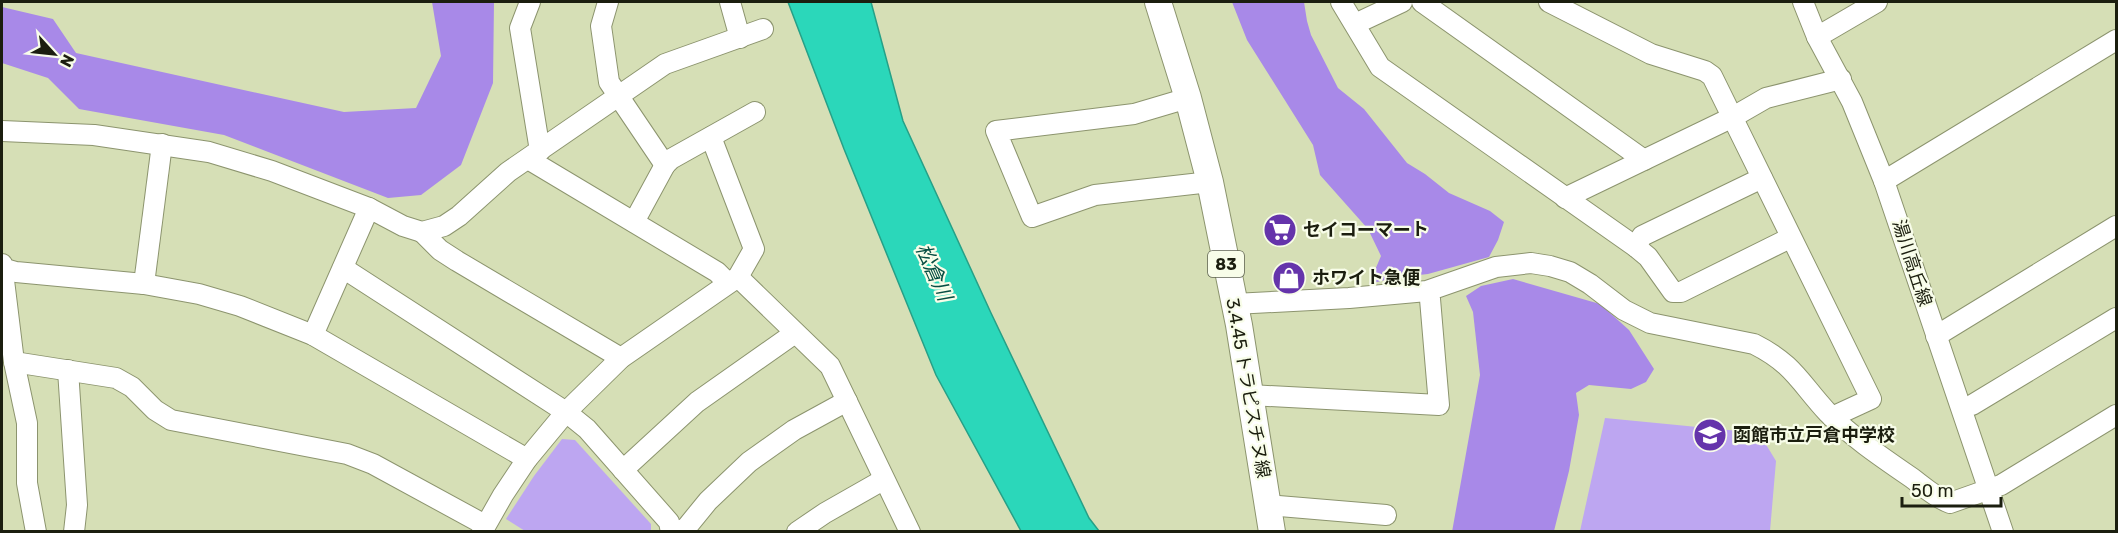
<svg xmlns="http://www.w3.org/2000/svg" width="2118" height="533" font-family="Rubik,'Noto Sans JP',sans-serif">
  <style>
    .green { fill: #bda6f1 }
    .forest { fill: #a889e8 }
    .water { fill: #2bd7ba; stroke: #26a087; stroke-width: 1.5 }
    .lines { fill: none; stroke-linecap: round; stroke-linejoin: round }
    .minor-casing { stroke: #8c946e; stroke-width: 22 }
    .major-casing { stroke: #8c946e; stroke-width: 28 }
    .minor { stroke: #fff; stroke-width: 20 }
    .major { stroke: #fff; stroke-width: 26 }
    .labels { text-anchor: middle; stroke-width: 4.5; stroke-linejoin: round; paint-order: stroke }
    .shield { fill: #f8fde9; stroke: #5d6150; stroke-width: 1.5 }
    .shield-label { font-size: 16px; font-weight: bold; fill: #1b1e0f }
    .poi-label { font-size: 18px; font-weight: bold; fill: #1b1e0f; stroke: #f8fde9; text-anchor: start }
    .street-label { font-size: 18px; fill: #1b1e0f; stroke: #f8fde9 }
    .water-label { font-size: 20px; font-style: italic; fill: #064e42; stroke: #f8fde9 }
  </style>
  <rect width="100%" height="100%" fill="#d6dfb6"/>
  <g class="green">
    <path d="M1605,418l154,15 17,28 -6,70h-190z"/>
    <path d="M562,439l13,1 76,84v7h-126l-19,-12 28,-43z"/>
  </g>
  <g class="forest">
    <path d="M432,2h62l-1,81 -32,82 -40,30 -33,3 -164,-63 -145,-26 -31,-31 -46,-15v-56l51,12 23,34 268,59 72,-4 25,-52z"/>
    <path d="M1232,2h72l3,19 4,14 27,53 26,21 43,54 18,11 24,19 41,18 14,11 -6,18 -9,17 -61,17 -35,4 -24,6 12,-28 -13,-27 -48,-54 -7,-30 -66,-105z"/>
    <path d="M1513,279l87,25 29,26 25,39 -8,13 -15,7 -42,-4 -13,8 3,22 -10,56 -15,60 -102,1 28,-157 -7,-63 -7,-16 15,-10z"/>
  </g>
  <path class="water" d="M788,2h83l32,119 88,192 98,205 10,13h-78l-85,-156 -92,-226z"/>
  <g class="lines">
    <defs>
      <g id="minor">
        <path d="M530,2l-10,26 20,123"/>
        <path d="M608,2l-7,24 8,56 56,83"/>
        <path d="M730,2l10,36"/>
        <path d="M1341,2l39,65 256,180 12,10 25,35h8l109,-54"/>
        <path d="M1422,2l222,158"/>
        <path d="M1549,2l102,52 54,17 7,5 159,323 -39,18"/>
        <path d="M1803,2l14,35 35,65 32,79 119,351"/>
        <path d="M1355,24l47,-22"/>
        <path d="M1817,37l60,-35"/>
        <path d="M1188,98l-54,16 -138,17 36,86 63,-22 115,-13"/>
        <path d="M2,131l92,4 115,17 63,19 97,37 34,18 19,6 22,-6 15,-10 49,-44 157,-108 98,-35"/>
        <path d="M528,159l189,113 11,11"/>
        <path d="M1884,181l232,-141"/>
        <path d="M1565,198l168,-81 33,-19 75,-19"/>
        <path d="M634,222l31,-57 6,-6 84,-47"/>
        <path d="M422,232l18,18 17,11 164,97"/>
        <path d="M1636,247l6,-11 120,-58"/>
        <path d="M2,264l12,98 13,61v60l9,49"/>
        <path d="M2,268l14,4 128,12 55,10 41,12 73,29 214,124"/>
        <path d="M343,268l223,144 21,17 82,93 2,10"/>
        <path d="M738,277l92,89 80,166"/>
        <path d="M144,284l18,-140"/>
        <path d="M1234,304l115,-6 78,-7 69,-24 35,-4 19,3 20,6 20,12 34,26 26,13 104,21c40,20 46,39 74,69 25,25 55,45 84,65 12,9 24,20 38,25l51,-18 115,-70"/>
        <path d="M313,335l56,-127"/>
        <path d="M1936,336l180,-110"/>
        <path d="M14,362l102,16 16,9 23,23 16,10 176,34 26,10 112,61"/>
        <path d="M68,370l9,135 -3,27"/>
        <path d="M1250,395l189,10 -9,-106"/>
        <path d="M1972,405l144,-87"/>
        <path d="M623,470l74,-68 98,-69"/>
        <path d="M1268,505l118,10"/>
        <path d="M482,532l21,-37 24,-36 39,-47 55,-54 117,-81 16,-28 -43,-112"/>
        <path d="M676,532l10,-4 22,-27 41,-39 45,-32 53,-29"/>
        <path d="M797,532l28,-19 58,-33"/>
      </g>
      <path id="major" d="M1158,2l30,96 22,84 29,143 33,207"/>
    </defs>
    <use href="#minor" class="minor-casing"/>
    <use href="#major" class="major-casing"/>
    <use href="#minor" class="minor"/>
    <use href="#major" class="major"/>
  </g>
  <defs>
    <symbol id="supermarket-disc" viewBox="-11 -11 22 22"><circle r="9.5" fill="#6534ab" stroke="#f8fde9"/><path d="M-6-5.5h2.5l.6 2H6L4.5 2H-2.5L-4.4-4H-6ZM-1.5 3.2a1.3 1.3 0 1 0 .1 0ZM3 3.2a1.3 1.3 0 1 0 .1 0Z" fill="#fff"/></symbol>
    <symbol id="shop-disc" viewBox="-11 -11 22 22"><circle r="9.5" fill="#6534ab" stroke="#f8fde9"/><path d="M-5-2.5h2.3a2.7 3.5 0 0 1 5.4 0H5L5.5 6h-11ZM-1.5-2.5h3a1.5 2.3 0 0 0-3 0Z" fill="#fff"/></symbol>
    <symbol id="school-disc" viewBox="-11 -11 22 22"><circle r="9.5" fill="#6534ab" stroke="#f8fde9"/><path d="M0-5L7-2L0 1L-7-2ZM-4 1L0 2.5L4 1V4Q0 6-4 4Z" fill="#fff"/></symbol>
  </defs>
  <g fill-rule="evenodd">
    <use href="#supermarket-disc" x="1261" y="211" width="38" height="38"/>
    <use href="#shop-disc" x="1270" y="259" width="38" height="38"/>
    <use href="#school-disc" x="1691" y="416" width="38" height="38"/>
  </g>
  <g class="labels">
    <rect class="shield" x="1208" y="251" width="36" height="26" rx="4.5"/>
    <g class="shield-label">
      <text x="1226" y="270">83</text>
    </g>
    <g class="poi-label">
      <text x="1303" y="236">セイコーマート</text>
      <text x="1312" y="284">ホワイト急便</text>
      <text x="1733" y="441">函館市立戸倉中学校</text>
    </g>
    <g class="street-label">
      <text transform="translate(1912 263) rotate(72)" y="6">湯川高丘線</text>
      <text transform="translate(1248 388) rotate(80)" y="6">3.4.45 トラピスチヌ線</text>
    </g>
    <g class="water-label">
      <text transform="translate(934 272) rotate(66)" y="7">松倉川</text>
    </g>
  </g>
  <rect width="2118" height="533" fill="none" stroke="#1b1e0f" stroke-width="6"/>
  <g transform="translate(54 54) rotate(117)" stroke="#f8fde9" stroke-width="4.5" paint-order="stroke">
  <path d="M0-4.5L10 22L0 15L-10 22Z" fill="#1b1e0f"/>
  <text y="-9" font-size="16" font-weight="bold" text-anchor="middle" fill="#1b1e0f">N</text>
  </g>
  <path d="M1902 497v9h99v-9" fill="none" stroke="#1b1e0f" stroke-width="3"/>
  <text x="1911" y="497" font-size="18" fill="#1b1e0f" stroke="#f8fde9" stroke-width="4.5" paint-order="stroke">50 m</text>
</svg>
